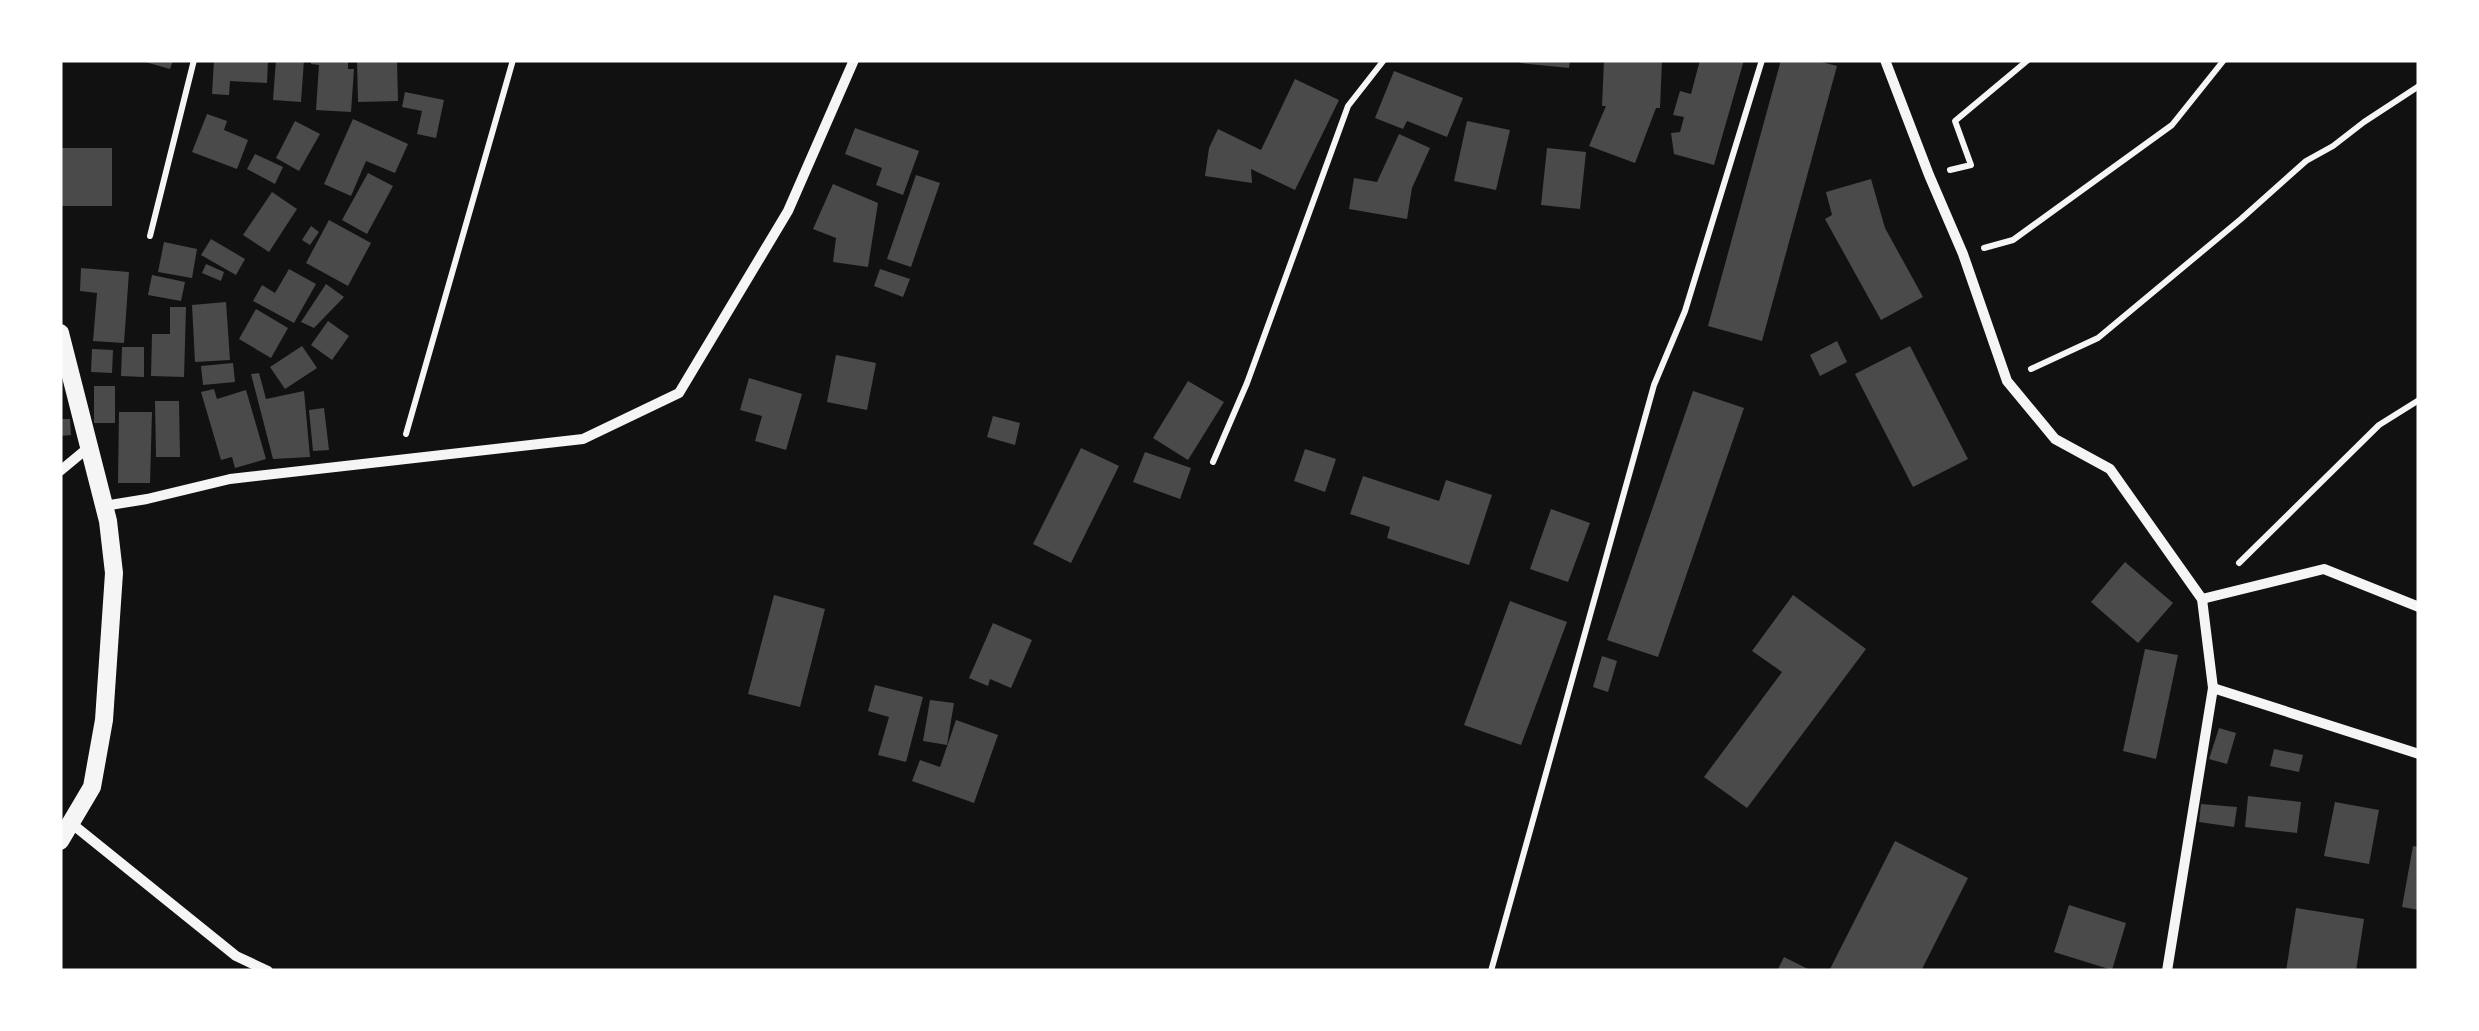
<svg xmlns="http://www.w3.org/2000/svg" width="2479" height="1031" viewBox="0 0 2479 1031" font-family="Raleway,sans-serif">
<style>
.building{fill:#4a4a4a}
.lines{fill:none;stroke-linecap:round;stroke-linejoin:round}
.path{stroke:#f5f5f5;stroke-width:6}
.minor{stroke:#f5f5f5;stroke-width:10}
.tertiary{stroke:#f5f5f5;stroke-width:18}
</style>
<rect width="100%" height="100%" fill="#111"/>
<g class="building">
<polygon points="138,60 173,60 170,69"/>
<polygon points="214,60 268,60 267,83 230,81 229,95 212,94"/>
<polygon points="276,60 304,60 301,102 273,100"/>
<polygon points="311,60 348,60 348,69 354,69 351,112 316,110 319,65 311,64"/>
<polygon points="357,60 397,60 398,101 358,102"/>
<polygon points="1520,60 1570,60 1569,68 1520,63"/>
<polygon points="1604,60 1662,60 1660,108 1656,108 1635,163 1589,146 1606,106 1602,106"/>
<polygon points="1700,60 1744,60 1714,165 1674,154 1671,133 1680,132 1684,117 1673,115 1680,91 1691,94"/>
<polygon points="1781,60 1814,60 1837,66 1762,341 1708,326"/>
<polygon points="1394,71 1463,98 1447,137 1407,121 1403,129 1375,118"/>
<polygon points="1295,79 1339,100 1295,190 1251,169 1252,183 1205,176 1209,148 1218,129 1261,150"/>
<polygon points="405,92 444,100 436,138 417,134 422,111 402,107"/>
<polygon points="207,114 227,121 224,130 248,140 237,169 192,152"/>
<polygon points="353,119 408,144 395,173 366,161 351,196 324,184"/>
<polygon points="295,121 320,134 299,171 276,158"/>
<polygon points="1467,121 1510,130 1496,190 1454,181"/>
<polygon points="855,128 919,151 903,195 876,185 882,168 845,154"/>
<polygon points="1399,134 1430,148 1412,188 1407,219 1349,209 1354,178 1377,182"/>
<rect x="60" y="148" width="52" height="58"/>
<polygon points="1547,148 1586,152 1580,209 1541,205"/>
<polygon points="255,154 283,167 275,184 247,169"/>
<polygon points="368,173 393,186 367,234 342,220"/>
<polygon points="916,175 940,183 911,267 887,259"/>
<polygon points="1871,179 1885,228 1923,297 1881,320 1825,219 1832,215 1826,192"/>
<polygon points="833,184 878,203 868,267 833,262 836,238 813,229"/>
<polygon points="272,192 297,209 269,252 243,235"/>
<polygon points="329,220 371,243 348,286 306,263"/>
<polygon points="311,226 319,232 310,245 302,240"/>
<polygon points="211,239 245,259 236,275 201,255"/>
<polygon points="164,242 197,249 192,278 158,272"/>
<polygon points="206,264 224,272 221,281 202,273"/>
<polygon points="81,268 129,272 124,343 93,341 97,293 80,291"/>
<polygon points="289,269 316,284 294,323 253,301 262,285 275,293"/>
<polygon points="880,269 910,279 903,297 874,286"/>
<polygon points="152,275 185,282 181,301 148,295"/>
<polygon points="326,284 344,297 314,328 301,322"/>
<polygon points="226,302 230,360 195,362 192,305"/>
<polygon points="170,307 186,307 184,377 151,376 152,334 170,334"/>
<polygon points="256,309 288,328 271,358 239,339"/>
<polygon points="328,321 349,336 332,360 311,345"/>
<polygon points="1837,341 1847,362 1820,376 1810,355"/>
<polygon points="302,346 317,368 285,389 270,367"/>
<polygon points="1910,346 1968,459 1913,487 1855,374"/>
<polygon points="122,347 144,347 144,377 121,376"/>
<polygon points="92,349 113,350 112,373 91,372"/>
<polygon points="836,355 876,363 867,410 827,402"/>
<polygon points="233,363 235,382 203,385 201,366"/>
<polygon points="259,373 266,399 304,391 310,457 273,459 251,374"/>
<polygon points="749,378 802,394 786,450 755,441 762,416 740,410"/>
<polygon points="1188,381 1224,402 1188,460 1153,438"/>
<rect x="94" y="386" width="21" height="37"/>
<polygon points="214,389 217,399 246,390 266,459 235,468 232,457 221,460 201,392"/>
<polygon points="1693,391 1744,408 1658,657 1607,640"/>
<polygon points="155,401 179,401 180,457 156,457"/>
<polygon points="324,408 329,450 313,451 309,410"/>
<polygon points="119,412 152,412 150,483 118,483"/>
<polygon points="993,416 1020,423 1015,445 987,437"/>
<polygon points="60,419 70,419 71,435 60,436"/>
<polygon points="1081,448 1119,466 1071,563 1033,544"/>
<polygon points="1305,449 1336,459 1325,492 1294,481"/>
<polygon points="1145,452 1191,468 1180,499 1133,482"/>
<polygon points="1363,476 1439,501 1446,480 1492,495 1469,565 1387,538 1390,527 1350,514"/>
<polygon points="1551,509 1590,523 1568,582 1530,569"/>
<polygon points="2125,562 2173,603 2138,643 2091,602"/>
<polygon points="774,595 825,609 800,707 748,694"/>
<polygon points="1793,595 1866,649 1747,808 1704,777 1782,672 1752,651"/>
<polygon points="1510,601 1567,622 1521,745 1464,725"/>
<polygon points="993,623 1032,640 1011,688 990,679 988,686 969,678"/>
<polygon points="2145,649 2178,655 2156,759 2123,751"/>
<polygon points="1602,656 1617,661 1608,692 1593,687"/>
<polygon points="875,685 923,697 906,762 878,755 889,717 868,711"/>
<polygon points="930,700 954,703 947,745 923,741"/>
<polygon points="956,720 998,735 974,803 912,781 920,760 940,767"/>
<polygon points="2219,728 2236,733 2227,764 2209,759"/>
<polygon points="2274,749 2303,755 2299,772 2270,766"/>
<polygon points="2248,796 2301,802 2297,833 2245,827"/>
<polygon points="2335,802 2379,810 2369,864 2324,856"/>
<polygon points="2201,804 2237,807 2234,827 2199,822"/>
<polygon points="1895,841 1968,878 1921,971 1829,971"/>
<polygon points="2413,846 2419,847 2419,910 2402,907"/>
<polygon points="2069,905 2126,923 2112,970 2054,952"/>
<polygon points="2296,908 2364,919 2356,971 2286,971"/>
<polygon points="1784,957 1812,971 1777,971"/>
</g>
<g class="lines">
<g class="path">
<polyline points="1950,170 1971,165 1955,121 2028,60"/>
<polyline points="150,236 194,60"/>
<polyline points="1984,248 2013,240 2172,125 2224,60"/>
<polyline points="2031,369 2098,338 2241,219 2306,161 2333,146 2364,122 2419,86"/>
<polyline points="406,434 513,60"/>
<polyline points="1213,462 1247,383 1348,106 1384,60"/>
<polyline points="2239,563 2379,425 2419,400"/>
<polyline points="1491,971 1654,385 1685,311 1762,60"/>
</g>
<g class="minor">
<polyline points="1885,60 1929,175 1963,254 2007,381 2055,439 2110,469 2202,599 2213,688 2167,971"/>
<polyline points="60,471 89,447"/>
<polyline points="104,506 147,499 230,479 583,439 679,393 788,211 854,60"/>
<polyline points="2202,599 2324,569 2419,607"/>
<polyline points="2213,688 2419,754"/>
<polyline points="71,823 236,956 268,971"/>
</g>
<polyline class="tertiary" points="60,333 108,521 114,573 104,720 92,787 60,841"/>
</g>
<rect width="2479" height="1031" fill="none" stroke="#ffffff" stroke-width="125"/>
</svg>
